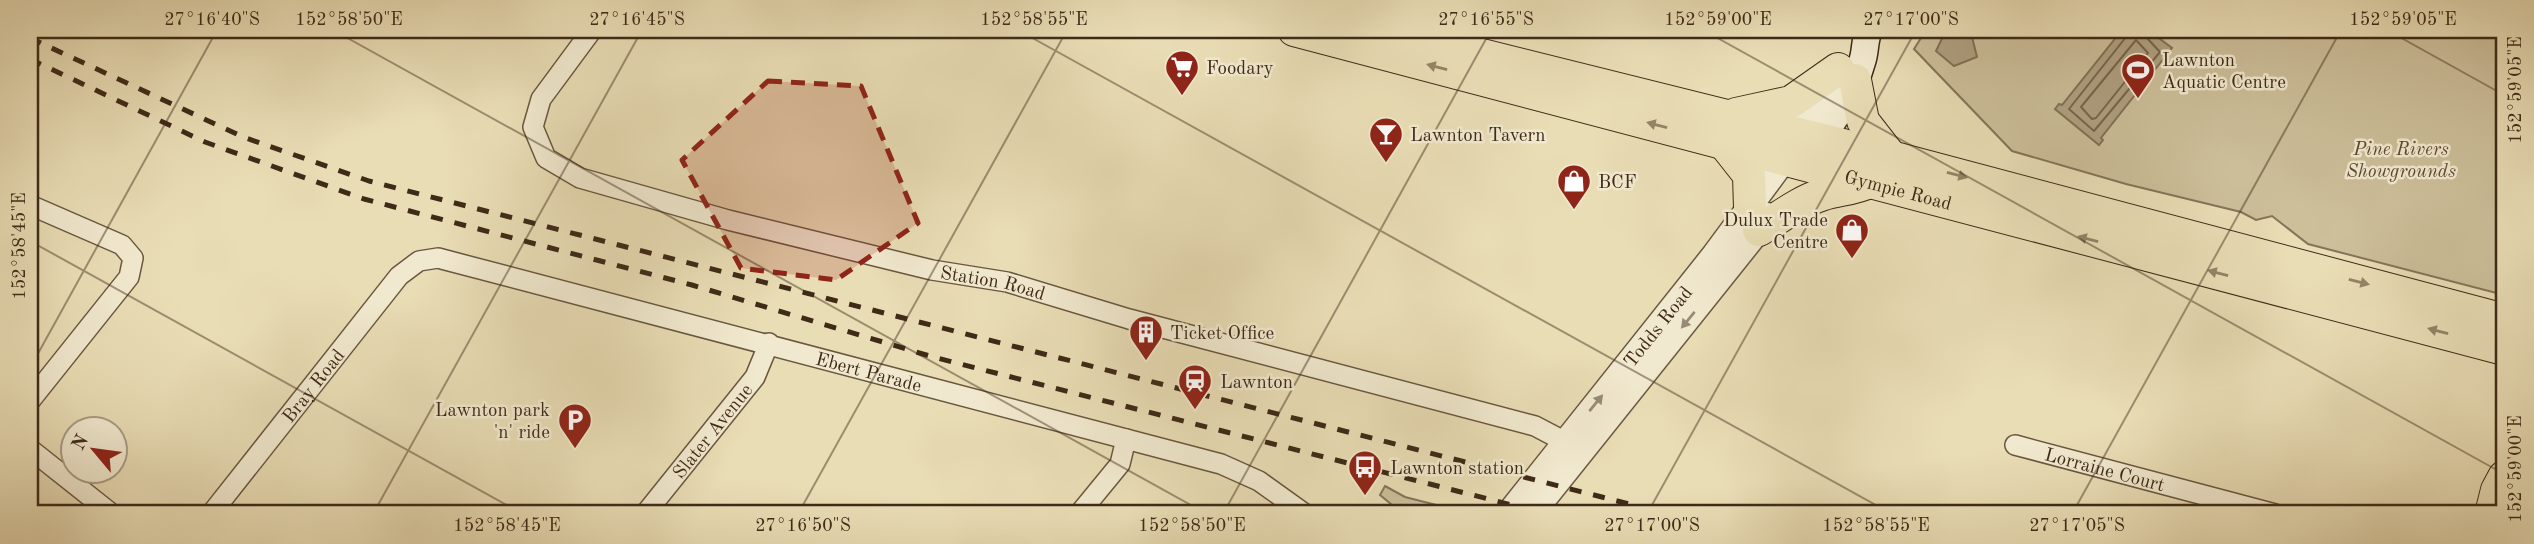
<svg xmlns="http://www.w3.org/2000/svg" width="2534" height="544" viewBox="0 0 2534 544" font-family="'Old Standard TT',serif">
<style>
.green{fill:#ccbf9a;stroke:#867459;stroke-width:2}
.water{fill:#afa080;stroke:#827156;stroke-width:2}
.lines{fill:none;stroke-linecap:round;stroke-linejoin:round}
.shore{stroke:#77654c;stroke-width:2}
.minor-casing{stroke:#6a573f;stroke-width:22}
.tertiary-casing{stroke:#6a573f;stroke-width:27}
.secondary-casing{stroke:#3f2a18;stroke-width:29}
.trunk-casing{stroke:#3f2a18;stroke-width:34}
.minor{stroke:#f1e9cf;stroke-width:19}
.tertiary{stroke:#f1e9cf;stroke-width:24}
.secondary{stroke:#f1e9cf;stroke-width:26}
.trunk{stroke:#e9ddb5;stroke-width:32}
.rail{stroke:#3f2a18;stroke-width:5;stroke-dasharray:12 12;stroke-linecap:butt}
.oneway{fill:#948466}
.oneway2{fill:#988a74}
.marked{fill:#8f2418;fill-opacity:0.2;stroke:#8f2418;stroke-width:5;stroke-dasharray:14 9;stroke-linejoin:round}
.ticks{fill:none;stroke:#3f2a18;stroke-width:2;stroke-opacity:0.45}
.labels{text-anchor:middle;stroke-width:5;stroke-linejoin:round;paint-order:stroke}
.poi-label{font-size:19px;fill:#3f2a18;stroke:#f1e9cf;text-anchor:start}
.park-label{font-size:19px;font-style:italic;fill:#5b4832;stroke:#f1e9cf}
.street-label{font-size:19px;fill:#3f2a18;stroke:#f1e9cf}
.neatline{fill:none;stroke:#3f2a18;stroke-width:2.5}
.ticks-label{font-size:18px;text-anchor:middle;fill:#3f2a18}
</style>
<rect width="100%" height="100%" fill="#e9ddb5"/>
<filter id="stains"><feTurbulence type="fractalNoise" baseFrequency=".00286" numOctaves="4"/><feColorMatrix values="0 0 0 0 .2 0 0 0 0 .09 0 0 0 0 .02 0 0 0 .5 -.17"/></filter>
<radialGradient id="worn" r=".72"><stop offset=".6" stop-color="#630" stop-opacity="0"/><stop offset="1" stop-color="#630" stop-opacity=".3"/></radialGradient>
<g class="green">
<polygon points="1926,30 2504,30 2504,295 2308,244 2272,216 2256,220 2241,212 2126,184 2012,151 1914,49"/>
<polygon points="1385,486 1405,497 1472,514 1403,514 1380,495"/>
</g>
<g class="water">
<polygon points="1946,30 1972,37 1977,57 1954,66 1936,51"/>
<polygon points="2122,30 2148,30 2172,48 2101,138 2103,140 2099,145 2055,109 2059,104 2062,105"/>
</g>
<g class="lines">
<g class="shore">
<polyline points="2127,30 2126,37 2069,109 2094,131 2160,52 2146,37 2145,30"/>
<polygon points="2136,40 2148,53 2096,118 2092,119 2081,107"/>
</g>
<g class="minor-casing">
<g id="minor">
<path id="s1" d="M592 30 541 99 533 127 546 158 580 178 728 220 932 270 1007 282 1129 319 1535 426 1575 447"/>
<polyline points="30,205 122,245 133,258 129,277 30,401"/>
<path id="s2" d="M2015 445 2275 514"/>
<polyline points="30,449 112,514"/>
<path id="s3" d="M211 514 399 276 419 261 438 258 1221 464 1259 481 1305 514"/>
<path id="s4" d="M645 514 755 377 769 343"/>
<polyline points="1079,514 1120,464 1126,439"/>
</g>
</g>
<g class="tertiary-casing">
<g id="tertiary">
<path id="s5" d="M1508 514 1714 255 1785 159"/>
<polyline points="1532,514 1759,230 1767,215"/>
</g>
</g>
<g class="secondary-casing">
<g id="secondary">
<polyline points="1791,149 1837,70"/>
<path d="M1809 154C1830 126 1853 96 1862 62 1866 51 1864 41 1869 30"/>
</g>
</g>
<g class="trunk-casing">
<g id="trunk">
<path id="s6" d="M1294 30 2504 349"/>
<polyline points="1382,30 1891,157 2504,320"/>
<polyline points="1855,80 1863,121 1891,157"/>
<polyline points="1736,114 1791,102 1838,69"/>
<polyline points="1723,142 1749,175 1750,209"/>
<path d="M1759 230C1779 218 1799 202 1821 195 1838 189 1853 190 1869 182"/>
<polyline points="2491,514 2497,490 2504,477"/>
</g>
</g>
<use href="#minor" class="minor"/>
<use href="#tertiary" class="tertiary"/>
<use href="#secondary" class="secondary"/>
<use href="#trunk" class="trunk"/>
<g class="rail">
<polyline points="30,38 243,137 369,181 1668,514"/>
<polyline points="30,59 205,142 364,199 692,285 933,357 1547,514"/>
</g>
</g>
<defs><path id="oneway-solid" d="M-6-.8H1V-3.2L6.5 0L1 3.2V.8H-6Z" transform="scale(1.75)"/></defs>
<g class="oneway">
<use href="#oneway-solid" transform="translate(1437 67) rotate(-165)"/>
<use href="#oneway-solid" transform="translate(1657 125) rotate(-165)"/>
<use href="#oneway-solid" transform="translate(1957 175) rotate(15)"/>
<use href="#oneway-solid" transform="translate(2088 239) rotate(-165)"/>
<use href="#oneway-solid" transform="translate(2218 273) rotate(-165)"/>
<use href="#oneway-solid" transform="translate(2359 282) rotate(14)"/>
<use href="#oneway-solid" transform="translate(2438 331) rotate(-165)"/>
</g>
<g class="oneway2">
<use href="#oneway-solid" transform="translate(1688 320) rotate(129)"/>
<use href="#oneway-solid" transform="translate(1596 403) rotate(-51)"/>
</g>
<path class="marked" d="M768 81 861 86 918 223 836 280 741 268 682 160Z"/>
<path class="ticks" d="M333 30 1207 514M1018 30 1892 514M1703 30 2504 474M2387 30 2504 95M30 241 523 514M30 368 217 30M373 514 642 30M798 514 1067 30M1223 514 1491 30M1647 514 1916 30M2072 514 2341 30M2497 514 2504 501"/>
<defs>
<g id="supermarket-pin" transform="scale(1.75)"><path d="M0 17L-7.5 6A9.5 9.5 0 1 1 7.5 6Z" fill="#8f2418" stroke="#f1e9cf"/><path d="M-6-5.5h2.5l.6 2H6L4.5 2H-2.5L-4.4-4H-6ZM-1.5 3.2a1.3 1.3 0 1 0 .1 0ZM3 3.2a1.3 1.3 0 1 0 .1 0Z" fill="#fff"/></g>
<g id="stadium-pin" transform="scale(1.75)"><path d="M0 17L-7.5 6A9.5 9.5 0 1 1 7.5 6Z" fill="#8f2418" stroke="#f1e9cf"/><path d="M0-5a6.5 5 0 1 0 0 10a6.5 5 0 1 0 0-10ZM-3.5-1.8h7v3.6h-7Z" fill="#fff"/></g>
<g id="bar-pin" transform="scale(1.75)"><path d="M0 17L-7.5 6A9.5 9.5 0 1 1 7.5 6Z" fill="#8f2418" stroke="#f1e9cf"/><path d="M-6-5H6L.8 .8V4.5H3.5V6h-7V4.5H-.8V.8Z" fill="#fff"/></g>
<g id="shop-pin" transform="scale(1.75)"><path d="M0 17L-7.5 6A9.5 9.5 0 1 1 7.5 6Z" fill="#8f2418" stroke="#f1e9cf"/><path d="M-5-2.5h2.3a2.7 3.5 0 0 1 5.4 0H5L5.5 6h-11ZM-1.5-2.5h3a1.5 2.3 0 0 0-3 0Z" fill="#fff"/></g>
<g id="building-pin" transform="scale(1.75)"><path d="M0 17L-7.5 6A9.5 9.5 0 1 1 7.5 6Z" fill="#8f2418" stroke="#f1e9cf"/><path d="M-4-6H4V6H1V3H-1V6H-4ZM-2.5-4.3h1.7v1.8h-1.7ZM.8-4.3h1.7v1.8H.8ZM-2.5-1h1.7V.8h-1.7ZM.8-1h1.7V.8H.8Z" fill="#fff"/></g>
<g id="station-pin" transform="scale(1.75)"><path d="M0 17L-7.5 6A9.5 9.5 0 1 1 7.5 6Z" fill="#8f2418" stroke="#f1e9cf"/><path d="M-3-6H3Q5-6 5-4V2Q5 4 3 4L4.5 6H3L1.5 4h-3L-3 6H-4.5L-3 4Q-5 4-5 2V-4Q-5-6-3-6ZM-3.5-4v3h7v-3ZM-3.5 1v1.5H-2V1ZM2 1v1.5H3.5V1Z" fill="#fff"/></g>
<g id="parking-pin" transform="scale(1.75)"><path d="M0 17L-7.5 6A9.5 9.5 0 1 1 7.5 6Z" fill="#8f2418" stroke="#f1e9cf"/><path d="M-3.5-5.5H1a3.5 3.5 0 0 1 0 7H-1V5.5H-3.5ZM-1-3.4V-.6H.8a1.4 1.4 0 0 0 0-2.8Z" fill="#fff"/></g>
<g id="bus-pin" transform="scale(1.75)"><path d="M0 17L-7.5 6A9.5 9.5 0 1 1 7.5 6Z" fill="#8f2418" stroke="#f1e9cf"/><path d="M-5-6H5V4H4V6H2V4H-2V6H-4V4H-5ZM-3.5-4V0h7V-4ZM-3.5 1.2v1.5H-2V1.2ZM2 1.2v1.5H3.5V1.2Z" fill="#fff"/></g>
</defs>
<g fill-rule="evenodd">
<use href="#supermarket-pin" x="1182" y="67"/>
<use href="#stadium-pin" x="2138" y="70"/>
<use href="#bar-pin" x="1386" y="134"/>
<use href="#shop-pin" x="1574" y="181"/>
<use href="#shop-pin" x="1852" y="230"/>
<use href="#building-pin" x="1146" y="332"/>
<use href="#station-pin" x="1195" y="381"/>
<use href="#parking-pin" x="575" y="420"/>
<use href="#bus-pin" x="1365" y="467"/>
</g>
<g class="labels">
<g class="poi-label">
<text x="2162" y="66">Lawnton<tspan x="2162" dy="22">Aquatic Centre</tspan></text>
<text x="1206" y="74">Foodary</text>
<text x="1410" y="141">Lawnton Tavern</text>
<text x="1598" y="188">BCF</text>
<text x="1828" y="226" text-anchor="end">Dulux Trade<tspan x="1828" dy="22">Centre</tspan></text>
<text x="1170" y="339">Ticket Office</text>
<text x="1220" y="388">Lawnton</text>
<text x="550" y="416" text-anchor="end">Lawnton park<tspan x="550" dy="22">'n' ride</tspan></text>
<text x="1390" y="474">Lawnton station</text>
</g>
<g class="park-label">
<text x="2401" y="155">Pine Rivers<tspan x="2401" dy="22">Showgrounds</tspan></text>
</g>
<g class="street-label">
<text dy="7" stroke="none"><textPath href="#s6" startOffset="625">Gympie Road</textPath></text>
<text dy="7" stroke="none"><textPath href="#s1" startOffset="614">Station Road</textPath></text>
<text dy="7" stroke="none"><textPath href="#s5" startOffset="240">Todds Road</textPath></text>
<text dy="7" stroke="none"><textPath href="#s3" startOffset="793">Ebert Parade</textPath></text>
<text dy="7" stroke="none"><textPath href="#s3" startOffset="164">Bray Road</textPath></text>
<text dy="7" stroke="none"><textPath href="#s4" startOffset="107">Slater Avenue</textPath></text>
<text dy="7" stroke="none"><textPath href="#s2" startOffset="93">Lorraine Court</textPath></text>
</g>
</g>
<rect width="2534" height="544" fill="none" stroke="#e9ddb5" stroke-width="77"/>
<g transform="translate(94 450) rotate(299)"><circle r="33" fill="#f1e9cf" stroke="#aa9d86" stroke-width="2"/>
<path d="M0-5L12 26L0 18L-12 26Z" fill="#8f2418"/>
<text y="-10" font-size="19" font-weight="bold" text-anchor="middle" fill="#3f2a18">N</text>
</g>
<rect x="38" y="38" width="2458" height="467" class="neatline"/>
<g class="ticks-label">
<text x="212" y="25">27°16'40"S</text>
<text x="349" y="25">152°58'50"E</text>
<text x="637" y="25">27°16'45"S</text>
<text x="1034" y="25">152°58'55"E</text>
<text x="1486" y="25">27°16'55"S</text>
<text x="1718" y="25">152°59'00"E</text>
<text x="1911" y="25">27°17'00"S</text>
<text x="2403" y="25">152°59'05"E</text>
<text transform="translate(2515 90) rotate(-90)" y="6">152°59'05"E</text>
<text transform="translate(19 246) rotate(-90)" y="6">152°58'45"E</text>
<text transform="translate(2515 469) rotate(-90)" y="6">152°59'00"E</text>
<text x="507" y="531">152°58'45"E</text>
<text x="803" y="531">27°16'50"S</text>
<text x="1192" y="531">152°58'50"E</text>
<text x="1652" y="531">27°17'00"S</text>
<text x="1876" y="531">152°58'55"E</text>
<text x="2077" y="531">27°17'05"S</text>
</g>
<rect width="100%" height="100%" filter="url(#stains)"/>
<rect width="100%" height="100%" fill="url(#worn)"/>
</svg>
